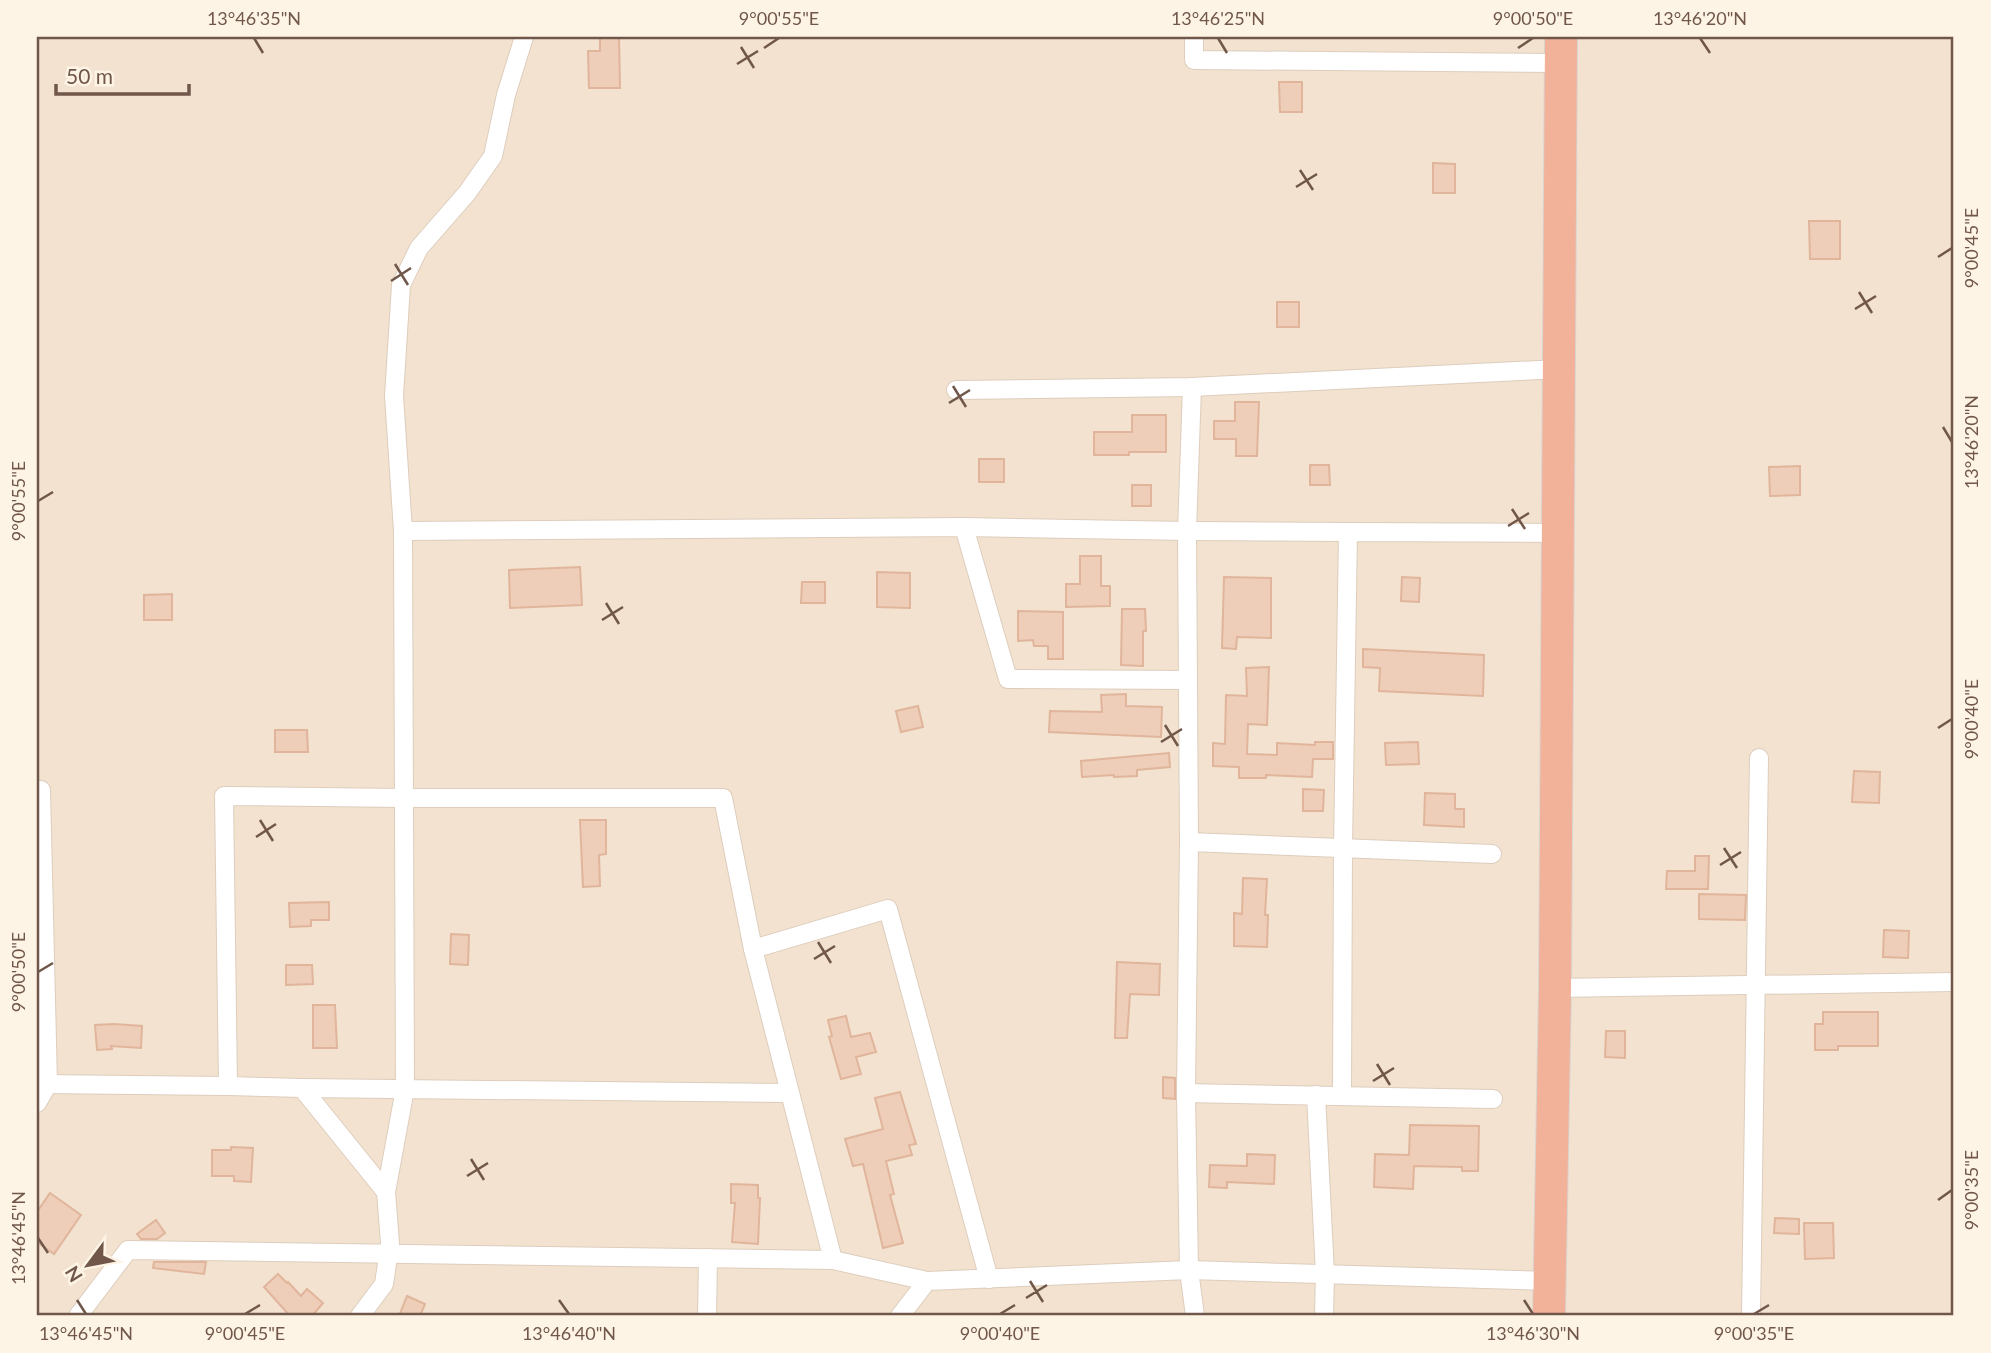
<svg xmlns="http://www.w3.org/2000/svg" width="1991" height="1353" viewBox="0 0 1991 1353" font-family="Lato,sans-serif">
<style>
.residential{fill:#f2e2cf}
.building{fill:#efceb9;stroke:#e0b59b;stroke-width:2}
.lines{fill:none;stroke-linecap:round;stroke-linejoin:round}
.street-casing{stroke:#decdbd;stroke-width:20}
.highway-casing{stroke:#dad3d0;stroke-width:34}
.street{stroke:#fff;stroke-width:18}
.highway{stroke:#f2b199;stroke-width:32}
.ticks{fill:none;stroke:#705749;stroke-width:2.5}
.neatline{fill:none;stroke:#705749;stroke-width:2.5}
.ticks-label{font-size:18px;text-anchor:middle;fill:#705749}
</style>
<rect width="100%" height="100%" fill="#fbf0e0"/>
<rect class="residential" x="37" y="37" width="1917" height="1279"/>
<g class="building">
<polygon points="600,37 619,37 620,88 589,88 588,51 600,51"/>
<polygon points="1279,82 1302,82 1302,112 1280,112"/>
<polygon points="1433,163 1455,164 1455,193 1433,193"/>
<polygon points="1809,221 1840,221 1840,259 1810,259"/>
<rect x="1277" y="302" width="22" height="25"/>
<polygon points="1235,402 1259,402 1257,456 1236,456 1236,439 1214,439 1214,421 1235,421"/>
<polygon points="1132,415 1166,415 1166,452 1129,452 1129,455 1094,455 1094,432 1132,432"/>
<rect x="979" y="459" width="25" height="23"/>
<polygon points="1310,465 1329,465 1330,485 1310,485"/>
<polygon points="1800,466 1800,495 1770,496 1769,467"/>
<rect x="1132" y="485" width="19" height="21"/>
<polygon points="1080,556 1101,556 1101,586 1110,586 1110,606 1066,607 1066,584 1080,584"/>
<polygon points="580,567 582,605 510,608 509,570"/>
<polygon points="877,572 910,573 910,608 877,607"/>
<polygon points="1224,577 1271,578 1271,638 1237,637 1236,649 1222,648"/>
<polygon points="1402,577 1420,578 1419,602 1401,601"/>
<polygon points="802,582 825,582 825,603 801,603"/>
<polygon points="172,594 172,620 144,620 144,595"/>
<polygon points="1122,609 1145,609 1146,631 1143,631 1143,666 1121,665"/>
<polygon points="1018,611 1063,612 1063,659 1048,659 1048,646 1034,646 1033,640 1018,641"/>
<polygon points="1363,649 1484,655 1483,696 1379,691 1380,668 1363,667"/>
<polygon points="1269,667 1267,725 1248,724 1247,754 1277,755 1277,743 1315,745 1315,742 1333,742 1333,759 1313,759 1312,777 1266,775 1266,778 1239,778 1239,767 1213,766 1213,743 1225,744 1226,695 1247,696 1246,668"/>
<polygon points="1126,694 1126,706 1162,707 1161,737 1049,732 1050,711 1102,712 1101,695"/>
<polygon points="918,706 923,727 901,732 896,711"/>
<polygon points="275,730 307,730 308,752 275,752"/>
<polygon points="1418,742 1419,764 1386,765 1385,743"/>
<polygon points="1169,753 1170,767 1137,770 1137,776 1114,777 1114,775 1082,777 1081,761"/>
<polygon points="1854,771 1880,772 1879,803 1852,802"/>
<polygon points="1303,789 1324,790 1323,811 1303,811"/>
<polygon points="1425,793 1455,794 1455,809 1464,809 1464,827 1424,825"/>
<polygon points="580,820 606,820 606,854 599,855 600,886 583,887"/>
<polygon points="1695,856 1709,856 1708,889 1666,889 1667,871 1695,871"/>
<polygon points="1243,878 1267,879 1265,915 1268,915 1267,947 1234,946 1234,913 1242,914"/>
<polygon points="1699,894 1746,895 1745,920 1699,919"/>
<polygon points="329,902 329,920 311,920 311,926 290,927 289,903"/>
<polygon points="1884,930 1909,931 1908,958 1883,957"/>
<polygon points="451,934 469,935 468,965 450,964"/>
<polygon points="1117,962 1160,964 1159,995 1130,994 1127,1038 1115,1038"/>
<polygon points="286,965 312,965 313,984 286,985"/>
<polygon points="313,1005 335,1005 337,1048 313,1048"/>
<polygon points="1823,1012 1878,1012 1878,1046 1838,1046 1838,1050 1815,1050 1815,1024 1823,1024"/>
<polygon points="846,1016 851,1037 870,1033 876,1052 856,1057 861,1074 841,1079 829,1037 832,1036 828,1020"/>
<polygon points="114,1024 142,1026 141,1048 111,1046 112,1049 97,1050 95,1025"/>
<polygon points="1606,1031 1625,1031 1625,1058 1605,1057"/>
<polygon points="1163,1077 1175,1078 1175,1099 1163,1098"/>
<polygon points="900,1092 916,1144 909,1145 912,1155 886,1161 894,1194 890,1195 903,1243 883,1248 863,1164 853,1166 845,1139 883,1129 875,1098"/>
<polygon points="1410,1125 1479,1126 1478,1171 1462,1171 1462,1167 1414,1166 1413,1189 1374,1187 1375,1154 1409,1155"/>
<polygon points="231,1147 253,1148 251,1182 234,1181 234,1176 212,1176 212,1150 231,1150"/>
<polygon points="1247,1154 1275,1155 1274,1184 1227,1182 1227,1188 1209,1187 1210,1165 1247,1166"/>
<polygon points="731,1184 758,1185 758,1198 760,1198 758,1244 732,1242 735,1203 731,1203"/>
<polygon points="50,1193 81,1215 54,1254 37,1242 37,1212"/>
<polygon points="1775,1218 1799,1219 1799,1234 1774,1233"/>
<polygon points="156,1220 165,1233 157,1239 141,1239 137,1234"/>
<polygon points="1804,1223 1833,1223 1834,1258 1805,1259"/>
<polygon points="154,1262 206,1262 204,1274 153,1268"/>
<polygon points="278,1274 287,1283 288,1282 301,1296 307,1289 323,1303 312,1316 290,1316 264,1287"/>
<polygon points="407,1296 425,1304 420,1316 399,1316"/>
</g>
<g class="lines">
<g class="street-casing">
<g id="street">
<polyline points="1194,37 1194,60 1561,63"/>
<polyline points="1192,387 1187,531 1189,842 1186,1093 1189,1270 1195,1316"/>
<polyline points="956,390 1192,387 1559,369"/>
<polyline points="964,527 1008,679 1188,680"/>
<polyline points="403,531 964,527 1187,531 1348,532"/>
<polyline points="37,790 41,790 48,1084 37,1103"/>
<polyline points="1189,842 1492,854"/>
<polyline points="753,949 888,909 989,1279"/>
<polyline points="1555,988 1954,982"/>
<polyline points="39,1084 228,1086"/>
<polyline points="302,1088 789,1093"/>
<polyline points="1186,1093 1493,1099"/>
<polyline points="1316,1095 1325,1274 1324,1316"/>
<polyline points="1342,1095 1343,848 1348,532 1558,533"/>
<polyline points="386,1192 405,1089 403,531 394,396 401,285 419,248 467,193 493,156 506,95 524,37"/>
<polyline points="78,1316 128,1250 833,1260 927,1281"/>
<polyline points="360,1316 384,1284 390,1243 386,1192 302,1088 228,1086 224,796 404,798 723,798 753,949 833,1260"/>
<polyline points="707,1316 708,1258"/>
<polyline points="900,1316 927,1281 1189,1270 1550,1281"/>
<polyline points="1751,1316 1759,758"/>
</g>
</g>
<g class="highway-casing">
<polyline id="highway" points="1549,1316 1555,988 1561,37"/>
</g>
<use href="#street" class="street"/>
<use href="#highway" class="highway"/>
</g>
<path class="ticks" d="M254 38 263 53M1218 38 1227 53M1700 38 1710 53M741 47 754 68M764 48 779 38M1518 48 1533 38M737 64 758 51M1300 170 1313 190M1296 187 1317 174M1938 257 1952 248M395 264 408 285M391 281 411 268M1859 292 1872 313M1855 309 1876 296M953 386 966 407M949 403 970 390M1943 427 1952 442M38 501 53 492M1512 509 1525 529M1508 526 1529 513M606 603 619 624M602 620 623 607M1165 725 1178 746M1938 728 1952 719M1161 742 1182 729M260 820 273 841M256 837 276 824M1724 848 1737 868M1720 865 1741 852M818 942 831 963M814 959 835 946M38 972 53 963M1377 1064 1390 1085M1373 1081 1394 1068M471 1159 484 1180M467 1176 488 1163M1938 1200 1952 1190M38 1238 48 1253M1030 1281 1043 1302M1026 1298 1047 1285M77 1300 86 1314M559 1300 569 1314M1524 1300 1533 1314M245 1314 260 1305M1000 1314 1015 1305M1754 1314 1769 1305"/>
<rect width="1991" height="1353" fill="none" stroke="#fef4e6" stroke-width="77"/>
<g transform="translate(88 1265) rotate(238)" stroke="#fef4e6" stroke-width="5" paint-order="stroke">
<path d="M0-5L12 26L0 18L-12 26Z" fill="#705749"/>
<text y="-10" font-size="19" font-weight="bold" text-anchor="middle" fill="#705749">N</text>
</g>
<path d="M56 84v10h133v-10" fill="none" stroke="#705749" stroke-width="3.5"/>
<text x="66" y="84" font-size="21" fill="#705749" stroke="#fef4e6" stroke-width="5" paint-order="stroke">50 m</text>
<rect x="38" y="38" width="1914" height="1276" class="neatline"/>
<g class="ticks-label">
<text x="254" y="25">13°46'35"N</text>
<text x="779" y="25">9°00'55"E</text>
<text x="1218" y="25">13°46'25"N</text>
<text x="1533" y="25">9°00'50"E</text>
<text x="1700" y="25">13°46'20"N</text>
<text transform="translate(1972 248) rotate(-90)" y="6">9°00'45"E</text>
<text transform="translate(1972 442) rotate(-90)" y="6">13°46'20"N</text>
<text transform="translate(19 501) rotate(-90)" y="6">9°00'55"E</text>
<text transform="translate(1972 719) rotate(-90)" y="6">9°00'40"E</text>
<text transform="translate(19 972) rotate(-90)" y="6">9°00'50"E</text>
<text transform="translate(1972 1190) rotate(-90)" y="6">9°00'35"E</text>
<text transform="translate(19 1238) rotate(-90)" y="6">13°46'45"N</text>
<text x="86" y="1340">13°46'45"N</text>
<text x="245" y="1340">9°00'45"E</text>
<text x="569" y="1340">13°46'40"N</text>
<text x="1000" y="1340">9°00'40"E</text>
<text x="1533" y="1340">13°46'30"N</text>
<text x="1754" y="1340">9°00'35"E</text>
</g>
</svg>
